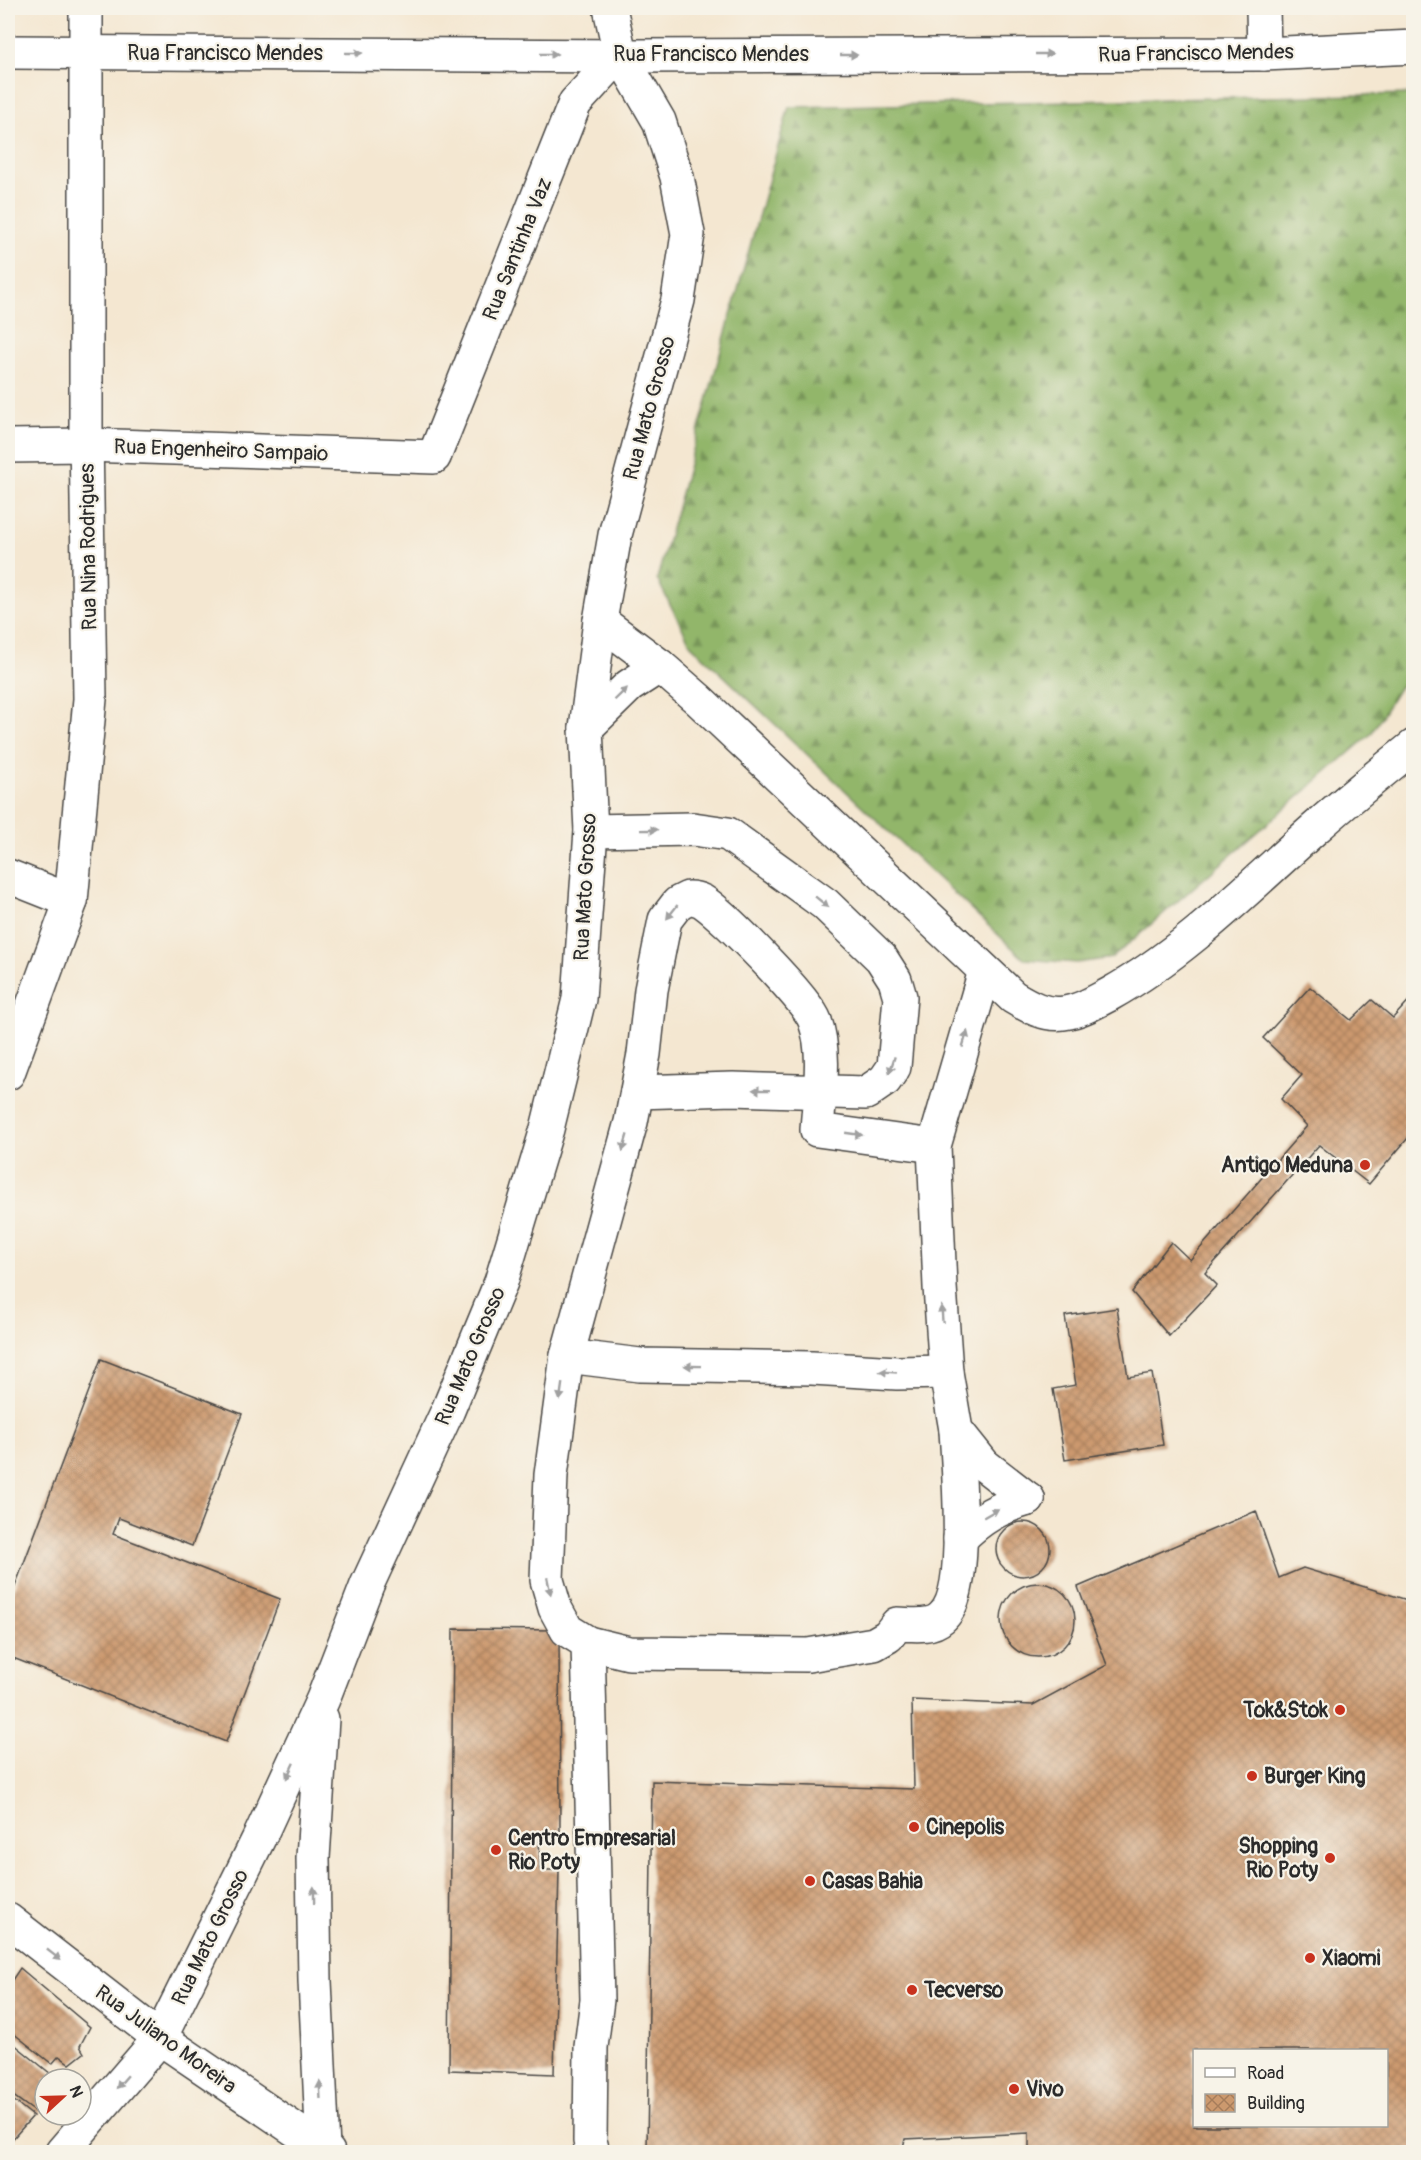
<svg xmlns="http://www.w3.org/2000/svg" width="1421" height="2160" viewBox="0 0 1421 2160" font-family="Pangolin,sans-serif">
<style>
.forest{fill:url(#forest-firs);stroke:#5e704b;stroke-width:1.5}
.building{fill:url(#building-cross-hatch);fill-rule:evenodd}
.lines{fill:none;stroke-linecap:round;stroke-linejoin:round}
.minor-casing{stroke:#494744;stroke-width:36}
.minor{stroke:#fff;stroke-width:33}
.oneway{fill:#a0a0a0}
.poi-dot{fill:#c8321e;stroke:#f7f3e8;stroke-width:2}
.labels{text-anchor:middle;stroke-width:4.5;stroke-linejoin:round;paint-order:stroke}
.street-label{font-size:21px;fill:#2b2b2b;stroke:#f7f3e8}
.poi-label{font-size:21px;font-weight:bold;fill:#2b2b2b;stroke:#f7f3e8;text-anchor:start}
</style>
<defs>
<pattern id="forest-firs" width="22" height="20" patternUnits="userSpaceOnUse" patternTransform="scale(1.5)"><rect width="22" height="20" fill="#92b66b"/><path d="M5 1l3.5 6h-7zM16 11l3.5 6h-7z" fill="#779458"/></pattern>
<pattern id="building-cross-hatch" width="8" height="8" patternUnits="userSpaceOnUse" patternTransform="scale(1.5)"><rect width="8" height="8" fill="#cc996e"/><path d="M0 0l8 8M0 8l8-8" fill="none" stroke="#a67d5b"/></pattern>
</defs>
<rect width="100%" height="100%" fill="#f7f3e8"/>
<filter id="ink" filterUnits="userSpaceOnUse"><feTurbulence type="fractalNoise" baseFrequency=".0167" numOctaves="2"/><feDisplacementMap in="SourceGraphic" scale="12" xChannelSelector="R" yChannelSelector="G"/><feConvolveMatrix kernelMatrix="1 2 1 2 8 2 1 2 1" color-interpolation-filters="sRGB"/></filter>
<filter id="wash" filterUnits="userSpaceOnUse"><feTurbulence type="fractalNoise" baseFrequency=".008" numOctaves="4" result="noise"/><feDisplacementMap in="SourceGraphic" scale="24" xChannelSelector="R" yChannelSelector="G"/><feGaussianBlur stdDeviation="1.35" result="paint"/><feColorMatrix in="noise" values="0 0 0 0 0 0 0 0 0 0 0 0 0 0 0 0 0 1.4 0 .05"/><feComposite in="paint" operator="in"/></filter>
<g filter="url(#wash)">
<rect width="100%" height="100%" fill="#f4e7d1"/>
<polygon class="forest" points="1413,94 1413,673 1399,688 1371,734 1112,958 1077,963 1024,959 691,645 657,579 789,107"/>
<g id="blocks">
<g class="building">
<polygon points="1310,987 1351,1020 1372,1000 1393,1018 1414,995 1414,1131 1369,1184 1319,1145 1205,1273 1217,1285 1169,1336 1132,1292 1171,1242 1190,1260 1307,1126 1281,1099 1302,1075 1263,1038"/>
<polygon points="1117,1308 1128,1377 1152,1373 1163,1445 1065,1460 1053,1389 1076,1385 1065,1316"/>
<polygon points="101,1359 242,1414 192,1546 119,1518 113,1534 280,1599 226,1742 8,1656 8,1605"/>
<path d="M1256 1511 1279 1578 1303 1568 1414 1602V2152H1029V2133L905 2139 902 2152H647L652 1781 914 1789 912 1700 1033 1705 1107 1665 1078 1587ZM1194 2050H1386V2126H1194Z"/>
<circle cx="1023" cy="1549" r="27"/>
<circle cx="1038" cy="1620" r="37"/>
<polygon points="453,1629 559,1630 560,1833 539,1834 540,1870 559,1870 554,2074 449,2070"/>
<polygon points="20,1968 90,2027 80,2046 84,2053 70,2064 59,2056 52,2064 8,2029 8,1986"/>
<polygon points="8,2039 57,2079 45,2079 45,2105 38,2114 8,2092"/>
<polygon points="8,2096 33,2116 8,2144"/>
</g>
</g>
</g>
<g filter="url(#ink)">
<use href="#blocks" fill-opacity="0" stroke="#494744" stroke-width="1.5"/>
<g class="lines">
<g class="minor-casing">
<g id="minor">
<polyline points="1263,8 1264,54"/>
<polyline points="8,52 631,56 1264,54 1414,47"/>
<polyline points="8,446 86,445 434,457 575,103 620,54"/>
<path d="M600 621 660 666 699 700 1013 997C1028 1006 1045 1016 1064 1013 1080 1011 1095 1002 1110 994 1185 952 1248 888 1312 831 1345 802 1379 774 1414 746"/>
<polyline points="586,728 629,686 660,666"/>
<polyline points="591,831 693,829 728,834 825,904 881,958 895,980 900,997 894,1067 885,1080 866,1093 733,1089 637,1092"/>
<polyline points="8,876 71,901"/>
<polyline points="985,971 934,1146 940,1287 946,1372 956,1430 984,1465 1028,1499"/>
<polyline points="8,1073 71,901 90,699 86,433 86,8"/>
<path d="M934 1146 817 1130C819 1096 827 1054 815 1021 808 1000 722 913 702 901 698 899 693 898 688 898L678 903 665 920 651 990 644 1054 631 1122 567 1356 551 1475 547 1580 555 1608 567 1630 588 1643 629 1653 808 1655 874 1644 888 1636 897 1624C910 1624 930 1628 941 1618 971 1594 958 1469 956 1430"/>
<polyline points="567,1356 640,1365 812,1368 897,1373 946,1372"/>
<path d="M960 1539C980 1518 1000 1507 1028 1499"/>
<polyline points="588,1643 597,2000 591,2047 590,2141 593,2152"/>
<polyline points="322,1719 313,1858 315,1981 323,2149"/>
<polyline points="8,1920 160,2038 328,2152"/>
<polyline points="62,2152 160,2038 260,1836 323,1699 367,1585 448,1410 501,1282 547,1129 579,999 591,831 586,728 600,621 615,535 678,300 688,234 677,177 659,121 620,54 610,8"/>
</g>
</g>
<use href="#minor" class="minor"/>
</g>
<defs><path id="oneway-solid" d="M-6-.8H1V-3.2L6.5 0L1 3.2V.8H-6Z" transform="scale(1.5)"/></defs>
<g class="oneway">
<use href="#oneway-solid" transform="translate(354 53)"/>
<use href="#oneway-solid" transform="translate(549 54)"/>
<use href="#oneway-solid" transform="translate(1044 54)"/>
<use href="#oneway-solid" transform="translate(849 55)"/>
<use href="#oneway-solid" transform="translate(621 694) rotate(-44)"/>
<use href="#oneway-solid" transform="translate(649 830) rotate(-1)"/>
<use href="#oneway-solid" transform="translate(822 902) rotate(39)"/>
<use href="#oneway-solid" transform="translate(672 912) rotate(128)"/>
<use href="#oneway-solid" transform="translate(965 1039) rotate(-73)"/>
<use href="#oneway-solid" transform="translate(892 1065) rotate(108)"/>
<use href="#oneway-solid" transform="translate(761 1090) rotate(-179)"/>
<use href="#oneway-solid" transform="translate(854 1134) rotate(8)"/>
<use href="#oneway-solid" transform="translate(625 1143) rotate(106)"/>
<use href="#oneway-solid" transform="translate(942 1314) rotate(-94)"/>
<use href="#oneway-solid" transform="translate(693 1366) rotate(-179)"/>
<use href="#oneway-solid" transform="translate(888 1372) rotate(-177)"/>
<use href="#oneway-solid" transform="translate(561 1392) rotate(98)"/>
<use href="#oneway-solid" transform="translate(991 1513) rotate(-30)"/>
<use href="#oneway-solid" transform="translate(549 1586) rotate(78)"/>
<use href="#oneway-solid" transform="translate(290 1771) rotate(115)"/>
<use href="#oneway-solid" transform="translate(314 1895) rotate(-91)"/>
<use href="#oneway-solid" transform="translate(54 1955) rotate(38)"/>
<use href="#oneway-solid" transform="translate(122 2082) rotate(131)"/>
<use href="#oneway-solid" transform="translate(320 2090) rotate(-93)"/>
</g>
</g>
<g class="poi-dot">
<circle cx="1365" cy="1165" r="6"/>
<circle cx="1340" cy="1710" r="6"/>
<circle cx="1252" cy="1776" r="6"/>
<circle cx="914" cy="1827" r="6"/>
<circle cx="496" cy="1850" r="6"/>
<circle cx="1330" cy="1858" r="6"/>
<circle cx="810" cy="1881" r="6"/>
<circle cx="1310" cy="1958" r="6"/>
<circle cx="912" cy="1990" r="6"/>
<circle cx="1014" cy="2089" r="6"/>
</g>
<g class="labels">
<g class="street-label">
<text x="225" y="60">Rua Francisco Mendes</text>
<text transform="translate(1196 53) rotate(-1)" y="7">Rua Francisco Mendes</text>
<text x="711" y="61">Rua Francisco Mendes</text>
<text transform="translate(517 249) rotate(-68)" y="7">Rua Santinha Vaz</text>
<text transform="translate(649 408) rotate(-75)" y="7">Rua Mato Grosso</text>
<text transform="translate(221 450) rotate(2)" y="7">Rua Engenheiro Sampaio</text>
<text transform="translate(88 547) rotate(-91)" y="7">Rua Nina Rodrigues</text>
<text transform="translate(585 887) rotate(-87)" y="7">Rua Mato Grosso</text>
<text transform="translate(470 1356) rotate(-67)" y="7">Rua Mato Grosso</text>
<text transform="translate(210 1937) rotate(-64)" y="7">Rua Mato Grosso</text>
<text transform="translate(166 2039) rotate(36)" y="7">Rua Juliano Moreira</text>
</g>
<g class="poi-label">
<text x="1353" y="1172" text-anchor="end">Antigo Meduna</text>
<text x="1328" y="1717" text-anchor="end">Tok&amp;Stok</text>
<text x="1264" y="1783">Burger King</text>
<text x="926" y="1834">Cinepolis</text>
<text x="508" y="1845">Centro Empresarial<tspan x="508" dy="24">Rio Poty</tspan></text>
<text x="1318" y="1853" text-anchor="end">Shopping<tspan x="1318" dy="24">Rio Poty</tspan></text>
<text x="822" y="1888">Casas Bahia</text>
<text x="1322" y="1965">Xiaomi</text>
<text x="924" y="1997">Tecverso</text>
<text x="1026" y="2096">Vivo</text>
</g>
</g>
<rect width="1421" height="2160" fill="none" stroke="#f7f3e8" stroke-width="30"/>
<rect x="1193" y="2049" width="195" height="78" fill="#f7f3e8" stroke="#a5a39c" stroke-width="1.5"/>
<rect x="1205" y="2068" width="30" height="9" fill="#ffffff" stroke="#a5a39c" stroke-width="1.5"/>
<text x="1247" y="2079" font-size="18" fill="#2b2b2b">Road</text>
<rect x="1205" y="2094" width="30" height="18" fill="url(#building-cross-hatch)" stroke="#a5a39c" stroke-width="1.5"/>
<text x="1247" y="2109" font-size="18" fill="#2b2b2b">Building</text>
<g transform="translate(63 2097) rotate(68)"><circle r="28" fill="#f7f3e8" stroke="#a5a39c" stroke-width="1.5"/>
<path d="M0-4.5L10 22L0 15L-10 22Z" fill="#c8321e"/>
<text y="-9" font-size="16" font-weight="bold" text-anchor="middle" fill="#2b2b2b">N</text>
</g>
</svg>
